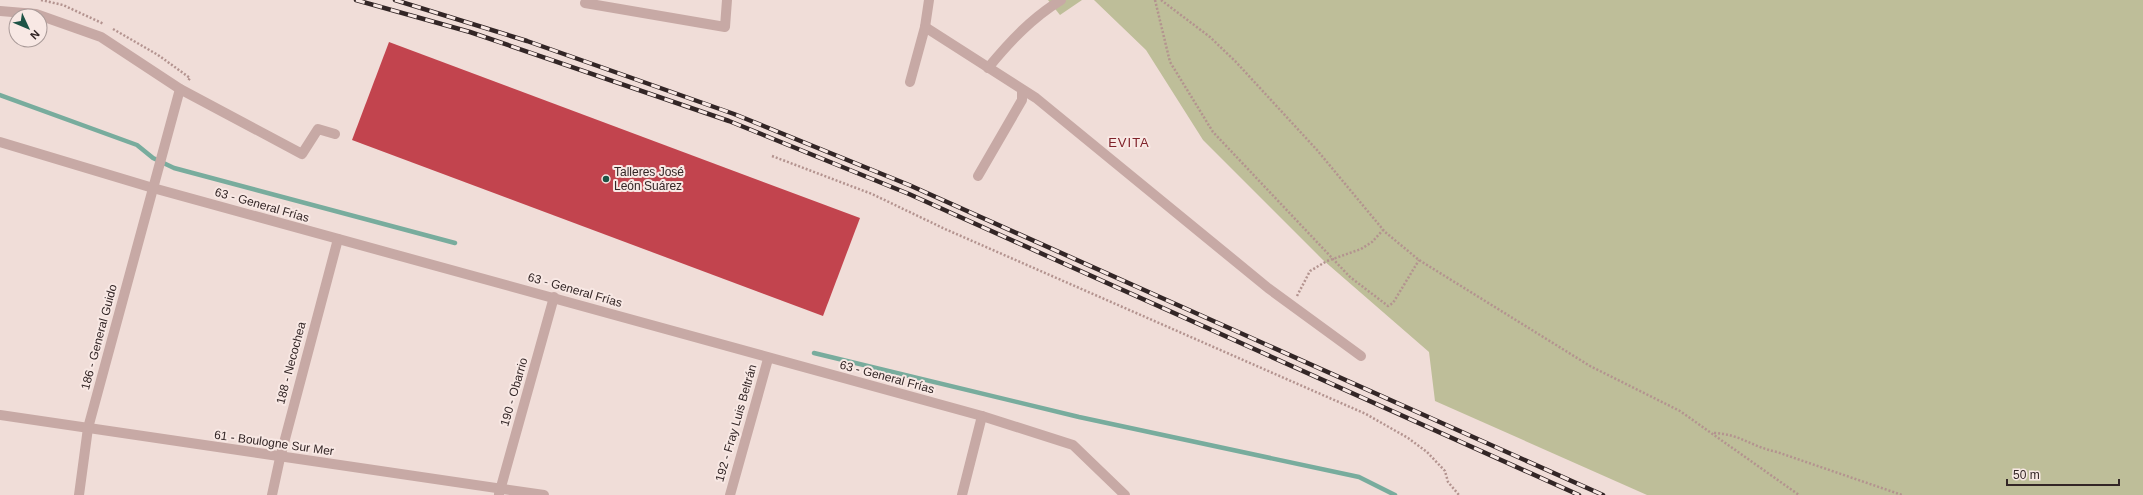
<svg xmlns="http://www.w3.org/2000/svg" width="2143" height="495" viewBox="0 0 2143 495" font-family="Arial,sans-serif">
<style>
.green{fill:#bebe99}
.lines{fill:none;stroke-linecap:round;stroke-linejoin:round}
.stream{stroke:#78ac9d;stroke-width:4.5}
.building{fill:#c2444e}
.path{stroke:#b3938f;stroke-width:2.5;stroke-dasharray:2 2;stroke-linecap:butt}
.minor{stroke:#c7a9a5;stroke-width:10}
.rail-casing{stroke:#332626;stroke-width:4.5}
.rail{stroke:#f8e8e4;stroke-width:3;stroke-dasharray:9;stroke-linecap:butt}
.poi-dot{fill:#1d5345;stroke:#f8e8e4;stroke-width:1.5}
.labels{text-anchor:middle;stroke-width:4;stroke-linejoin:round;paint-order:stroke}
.poi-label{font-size:12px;fill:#332626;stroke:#f8e8e4;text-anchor:start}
.street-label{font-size:12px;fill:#332626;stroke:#f8e8e4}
.neighbourhood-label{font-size:13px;letter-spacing:1px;fill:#7f222a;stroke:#f8e8e4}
</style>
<rect width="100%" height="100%" fill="#f0ddd8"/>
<g class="green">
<polygon points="1048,0 1082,0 1060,15"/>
<polygon points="1094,0 2143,0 2143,495 1647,495 1435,401 1429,352 1323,260 1203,140 1146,50"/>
</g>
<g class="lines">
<g class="stream">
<polyline points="0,95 137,145 153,158 174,168 455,243"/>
<polyline points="814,353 1079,417 1359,477 1395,495"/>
</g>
</g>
<polygon class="building" points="389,42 860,218 823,316 352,140"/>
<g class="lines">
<g class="path">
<polyline points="41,0 63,5 104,24"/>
<polyline points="1155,0 1170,62 1213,132 1350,277 1388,306 1393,303 1419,260"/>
<polyline points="1161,0 1210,37 1236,62 1317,150 1385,232 1419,260 1590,366 1680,411 1799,495"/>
<polyline points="113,29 158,55 190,78 188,81"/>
<polyline points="772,156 872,194 945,229 1366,414 1408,438 1427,452 1445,471 1448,482 1459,495"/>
<polyline points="1297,296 1310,271 1327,261 1361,249 1372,242 1383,230"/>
<path d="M1714 433C1740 434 1752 447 1777 452L1902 495"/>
</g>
<g class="minor">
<polyline points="585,3 725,27 727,0"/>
<polyline points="0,11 36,14 101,37 180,89 302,154 318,129 335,134"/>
<polyline points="925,27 1036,98 1268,288 1361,356"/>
<path d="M988 68C1010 41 1032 18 1061 0"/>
<polyline points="910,82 925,27 929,0"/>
<polyline points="0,142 153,188 982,416 1073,445 1125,495"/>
<polyline points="978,176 1022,100 1022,90"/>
<polyline points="0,415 544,495"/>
<polyline points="499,494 554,297"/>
<polyline points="79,495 88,428 180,89"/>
<polyline points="272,495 280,458 338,239"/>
<polyline points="730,495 768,359"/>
<polyline points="962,495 982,416"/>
</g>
<g class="rail-casing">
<g id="rail">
<polyline points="356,0 470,32 729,121 909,194 1579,495"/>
<polyline points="395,0 527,41 734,114 909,185 1603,495"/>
</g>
</g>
<use href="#rail" class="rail"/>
</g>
<circle class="poi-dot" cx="606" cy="179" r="4"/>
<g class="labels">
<g class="poi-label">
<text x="614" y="176">Talleres José<tspan x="614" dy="14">León Suárez</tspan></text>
</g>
<g class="street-label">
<text transform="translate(262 205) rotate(16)" y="4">63 - General Frías</text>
<text transform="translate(575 290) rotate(16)" y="4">63 - General Frías</text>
<text transform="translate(99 337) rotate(-75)" y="4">186 - General Guido</text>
<text transform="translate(291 363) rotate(-75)" y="4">188 - Necochea</text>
<text transform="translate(887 377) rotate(15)" y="4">63 - General Frías</text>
<text transform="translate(514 392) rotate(-74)" y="4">190 - Obarrio</text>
<text transform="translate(736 423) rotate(-74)" y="4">192 - Fray Luis Beltrán</text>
<text transform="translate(274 443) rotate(8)" y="4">61 - Boulogne Sur Mer</text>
</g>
<g class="neighbourhood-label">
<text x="1129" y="147">EVITA</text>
</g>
</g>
<g transform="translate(28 28) rotate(134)"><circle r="19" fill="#f8e8e4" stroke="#a99a98"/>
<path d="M0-3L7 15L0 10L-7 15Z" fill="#1d5345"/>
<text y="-6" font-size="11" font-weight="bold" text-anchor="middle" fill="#332626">N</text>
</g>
<path d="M2007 479v6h112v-6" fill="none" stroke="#332626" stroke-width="2"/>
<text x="2013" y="479" font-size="12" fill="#332626" stroke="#f8e8e4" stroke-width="3" paint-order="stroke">50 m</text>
</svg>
